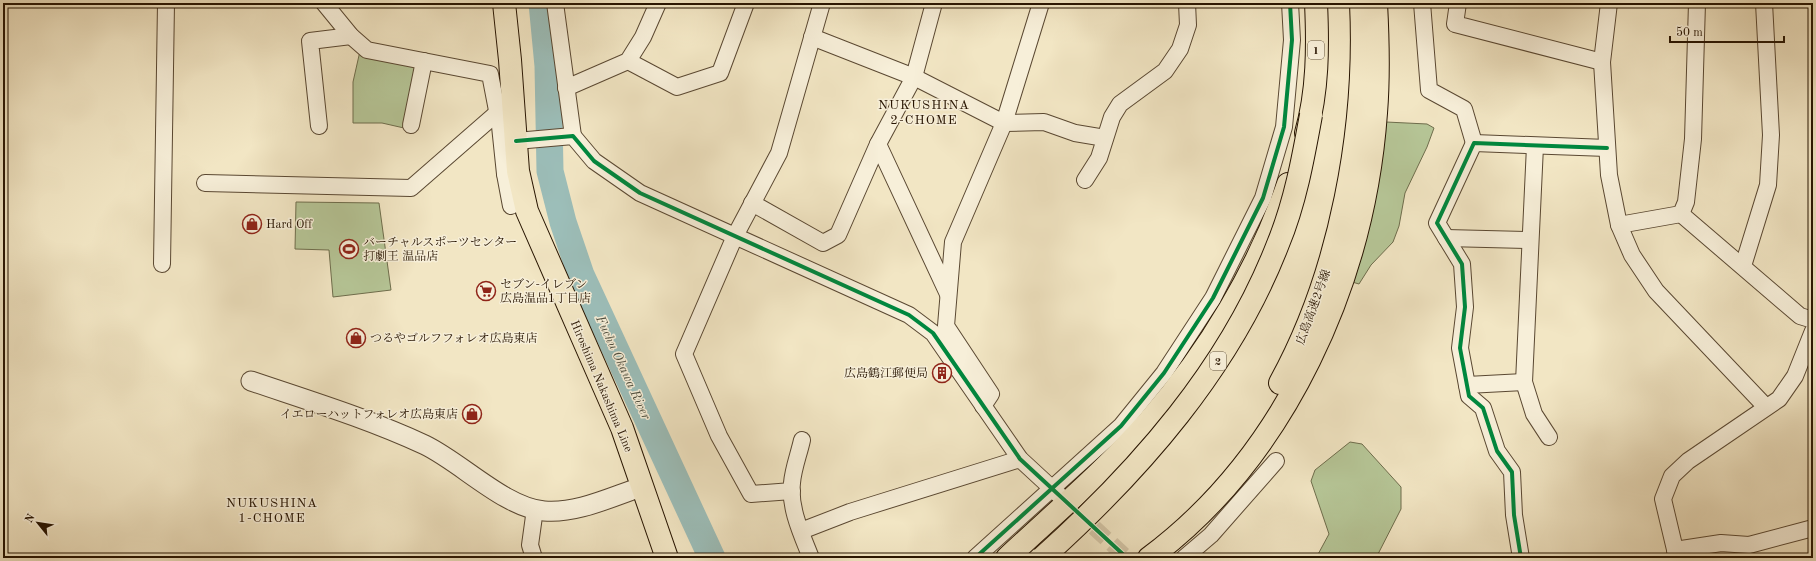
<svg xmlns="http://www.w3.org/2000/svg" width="1816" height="561" viewBox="0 0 1816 561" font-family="'Old Standard TT','Noto Serif JP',serif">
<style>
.green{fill:#b6c697;stroke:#6e6d4c}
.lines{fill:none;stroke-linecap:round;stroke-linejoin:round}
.river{stroke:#9cbeb9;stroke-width:27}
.minor-tunnel{stroke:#d4c6a7;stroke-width:16;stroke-dasharray:16 8;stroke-linecap:butt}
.minor-casing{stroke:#5a4832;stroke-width:18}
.tertiary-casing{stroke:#5a4832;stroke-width:21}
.primary-casing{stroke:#271401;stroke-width:24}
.motorway-casing{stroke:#271401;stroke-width:24}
.minor{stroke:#f7efd9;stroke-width:16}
.tertiary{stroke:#f7efd9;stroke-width:19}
.primary{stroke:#f2e6c4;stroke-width:22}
.motorway{stroke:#f2e6c4;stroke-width:22}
.motorway-bridge-casing{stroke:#271401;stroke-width:24;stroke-linecap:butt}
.motorway-bridge{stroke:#f2e6c4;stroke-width:22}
.cycleway-casing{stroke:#f7efd9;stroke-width:6}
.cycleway{stroke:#00873e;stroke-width:4}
.labels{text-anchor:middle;stroke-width:3;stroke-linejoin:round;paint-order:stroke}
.shield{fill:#f7efd9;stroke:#655642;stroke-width:1}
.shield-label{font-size:11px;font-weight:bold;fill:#271401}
.poi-label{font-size:12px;fill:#271401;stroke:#f7efd9;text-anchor:start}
.street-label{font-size:12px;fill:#271401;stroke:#f7efd9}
.neighbourhood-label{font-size:13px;letter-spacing:1px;fill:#271401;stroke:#f7efd9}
.water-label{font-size:13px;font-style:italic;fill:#505041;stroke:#f7efd9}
</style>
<rect width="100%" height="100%" fill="#f2e6c4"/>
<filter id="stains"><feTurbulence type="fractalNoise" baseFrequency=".005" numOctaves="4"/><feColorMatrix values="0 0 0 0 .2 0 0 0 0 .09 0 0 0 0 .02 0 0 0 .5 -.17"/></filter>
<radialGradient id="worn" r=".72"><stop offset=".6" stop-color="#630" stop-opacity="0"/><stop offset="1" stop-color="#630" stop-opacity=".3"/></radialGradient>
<g class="green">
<polygon points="360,51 415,65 417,71 404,128 382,123 353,123 353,82"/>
<polygon points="1386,122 1427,124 1434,128 1427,147 1405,193 1399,226 1393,242 1371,265 1359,284 1352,282 1379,167"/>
<polygon points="296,202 379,203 391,290 333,297 329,250 295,249"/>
<polygon points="1350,442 1362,444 1401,487 1401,509 1376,558 1316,558 1329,534 1311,481 1315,470"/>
</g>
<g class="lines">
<polyline class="river" points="542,3 548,66 550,171 563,222 581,275 712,558"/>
<polyline class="minor-tunnel" points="1059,495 1127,558"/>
<g class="minor-casing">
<g id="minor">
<polyline points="324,3 351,36 367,50 490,74 500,126 505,174 518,171"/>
<polyline points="555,3 573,136"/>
<polyline points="934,3 914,77 878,144 948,294"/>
<polyline points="1422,3 1429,90 1464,109 1474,143"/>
<polyline points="1458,3 1455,24 1602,62"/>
<polyline points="1609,3 1602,62 1609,175 1619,225 1632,255 1656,291 1766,407"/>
<polyline points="812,37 914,77 1004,123 1044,122 1075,133 1105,138"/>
<polyline points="628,61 677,87 720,73 746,3"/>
<polyline points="566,88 628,61 643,37 658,3"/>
<polyline points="411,125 424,61"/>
<polyline points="319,126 310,41 351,36"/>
<polyline points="516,141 573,136 594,161 640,193 909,315 933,333 1020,459 1059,495"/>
<polyline points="1535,146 1524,382 1534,414 1549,437"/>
<polyline points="505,174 511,206"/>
<polyline points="1085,180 1099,158 1112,117 1120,104 1165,71 1180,49 1188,25 1187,3"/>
<polyline points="205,183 411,188 497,113"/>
<polyline points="752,203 823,243 838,235 878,144"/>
<polyline points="1681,214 1800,316 1813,320"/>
<polyline points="1619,225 1681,214 1686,202 1693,139 1697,3"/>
<polyline points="1446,238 1530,240"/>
<polyline points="162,264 166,3"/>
<polyline points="1743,266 1768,185 1771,135 1764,3"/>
<polyline points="1467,385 1524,382"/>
<polyline points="983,406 991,394 946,326 953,242 1004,123 1041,3"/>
<path d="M802 440C799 454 793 469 792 483 789 508 802 535 811 558"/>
<polyline points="792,491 751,494 719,436 684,354 735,236 779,153 822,3"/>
<polyline points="801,531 850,512 1020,459"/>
<polyline points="1675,550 1721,543 1749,545 1813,528"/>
<polyline points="534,558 530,545 535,509"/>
<polyline points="975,558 1121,426 1164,373 1213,298 1263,198 1284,127 1292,40 1290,3"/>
<polyline points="1184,558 1211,535 1276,461"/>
<polyline points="1521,558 1514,515 1512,472 1497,451 1483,408 1469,396 1460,348 1465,307 1462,264 1437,223 1474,143 1607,148"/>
<polyline points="1677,558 1663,499 1672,476 1688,461 1779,399 1795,376 1813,331"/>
</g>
</g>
<g class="tertiary-casing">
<path id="tertiary" d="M251 381C310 401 369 419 425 445 462 463 504 507 544 511 576 514 611 497 641 487"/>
</g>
<g class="primary-casing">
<polyline id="primary" points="504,3 510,60 518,171 527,211 622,428 667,558"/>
</g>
<g class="motorway-casing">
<g id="motorway">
<path d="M1306 133C1318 91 1318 46 1316 3"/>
<path d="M1280 383C1341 272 1367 128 1361 3"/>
<path d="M1007 558C1055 513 1106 470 1149 421 1209 352 1258 270 1288 184"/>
<path d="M1149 558C1286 456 1364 281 1376 113 1379 76 1378 40 1376 3"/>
</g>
</g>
<use href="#minor" class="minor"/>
<use href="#tertiary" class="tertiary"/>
<use href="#primary" class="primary"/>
<use href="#motorway" class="motorway"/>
<g class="motorway-bridge-casing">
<path id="motorway-bridge" d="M1042 558C1140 470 1230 368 1278 244 1295 203 1303 159 1311 115"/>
</g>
<use href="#motorway-bridge" class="motorway-bridge"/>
<g class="cycleway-casing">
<g id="cycleway">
<polyline points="516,141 573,136 594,161 640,193 909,315 933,333 1020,459 1127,558"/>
<polyline points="975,558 1121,426 1164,373 1213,298 1263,198 1284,127 1292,40 1290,3"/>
<polyline points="1521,558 1514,515 1512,472 1497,451 1483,408 1469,396 1460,348 1465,307 1462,264 1437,223 1474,143 1607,148"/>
</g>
</g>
<use href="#cycleway" class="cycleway"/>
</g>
<defs>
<g id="shop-ring" transform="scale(1)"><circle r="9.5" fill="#f7efd9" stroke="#8f2418" stroke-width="1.5"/><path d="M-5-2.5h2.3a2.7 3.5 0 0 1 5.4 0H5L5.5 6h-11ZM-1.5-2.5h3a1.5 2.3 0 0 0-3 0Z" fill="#8f2418"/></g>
<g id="stadium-ring" transform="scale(1)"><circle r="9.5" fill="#f7efd9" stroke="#8f2418" stroke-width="1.5"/><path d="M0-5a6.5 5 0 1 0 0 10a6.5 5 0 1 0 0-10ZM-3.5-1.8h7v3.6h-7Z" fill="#8f2418"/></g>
<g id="supermarket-ring" transform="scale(1)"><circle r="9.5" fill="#f7efd9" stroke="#8f2418" stroke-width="1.5"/><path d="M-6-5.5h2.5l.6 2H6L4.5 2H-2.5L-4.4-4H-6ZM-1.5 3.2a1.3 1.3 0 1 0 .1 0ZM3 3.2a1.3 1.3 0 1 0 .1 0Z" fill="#8f2418"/></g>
<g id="building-ring" transform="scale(1)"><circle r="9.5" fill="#f7efd9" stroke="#8f2418" stroke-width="1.5"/><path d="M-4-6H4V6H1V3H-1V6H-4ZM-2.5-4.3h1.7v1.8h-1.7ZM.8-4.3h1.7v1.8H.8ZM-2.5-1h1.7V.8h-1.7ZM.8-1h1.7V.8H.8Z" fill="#8f2418"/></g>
</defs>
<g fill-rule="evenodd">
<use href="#shop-ring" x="252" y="224"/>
<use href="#stadium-ring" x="349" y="249"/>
<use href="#supermarket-ring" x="486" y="291"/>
<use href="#shop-ring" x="356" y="338"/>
<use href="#building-ring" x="942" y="373"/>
<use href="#shop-ring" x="472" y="414"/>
</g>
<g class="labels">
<g class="shield">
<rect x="1308" y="41" width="16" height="18" rx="3"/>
<rect x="1210" y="352" width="16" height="18" rx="3"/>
</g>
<g class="shield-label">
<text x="1316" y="54">1</text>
<text x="1218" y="365">2</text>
</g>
<g class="poi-label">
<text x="266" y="228">Hard Off</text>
<text x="363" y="246">バーチャルスポーツセンター<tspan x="363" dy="14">打劇王 温品店</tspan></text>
<text x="500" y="288">セブン‐イレブン<tspan x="500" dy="14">広島温品1丁目店</tspan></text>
<text x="370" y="342">つるやゴルフフォレオ広島東店</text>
<text x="928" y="377" text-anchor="end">広島鶴江郵便局</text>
<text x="458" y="418" text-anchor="end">イエローハットフォレオ広島東店</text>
</g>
<g class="street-label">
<text transform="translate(1313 307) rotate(-70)" y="4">広島高速2号線</text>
<text transform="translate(602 386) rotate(67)" y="4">Hiroshima Nakashima Line</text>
</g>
<g class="neighbourhood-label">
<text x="924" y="109">NUKUSHINA<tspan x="924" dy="15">2-CHOME</tspan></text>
<text x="272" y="507">NUKUSHINA<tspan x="272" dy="15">1-CHOME</tspan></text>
</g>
<g class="water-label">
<text transform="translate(624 367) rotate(65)" y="5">Fuchu Okawa River</text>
</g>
</g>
<rect width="1816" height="561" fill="none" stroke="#f2e6c4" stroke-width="16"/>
<rect x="4" y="4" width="1808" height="553" fill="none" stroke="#271401" stroke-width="2"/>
<rect x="8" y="8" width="1800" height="545" fill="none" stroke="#271401"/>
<g transform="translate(38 523) rotate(300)" stroke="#f7efd9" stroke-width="3" paint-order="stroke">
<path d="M0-3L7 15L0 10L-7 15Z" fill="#271401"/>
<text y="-6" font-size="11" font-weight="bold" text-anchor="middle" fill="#271401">N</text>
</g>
<path d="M1670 36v6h114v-6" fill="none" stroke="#271401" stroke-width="2"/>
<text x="1676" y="36" font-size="12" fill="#271401" stroke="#f7efd9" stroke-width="3" paint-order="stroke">50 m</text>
<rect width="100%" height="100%" filter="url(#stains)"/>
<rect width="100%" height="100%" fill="url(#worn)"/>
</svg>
